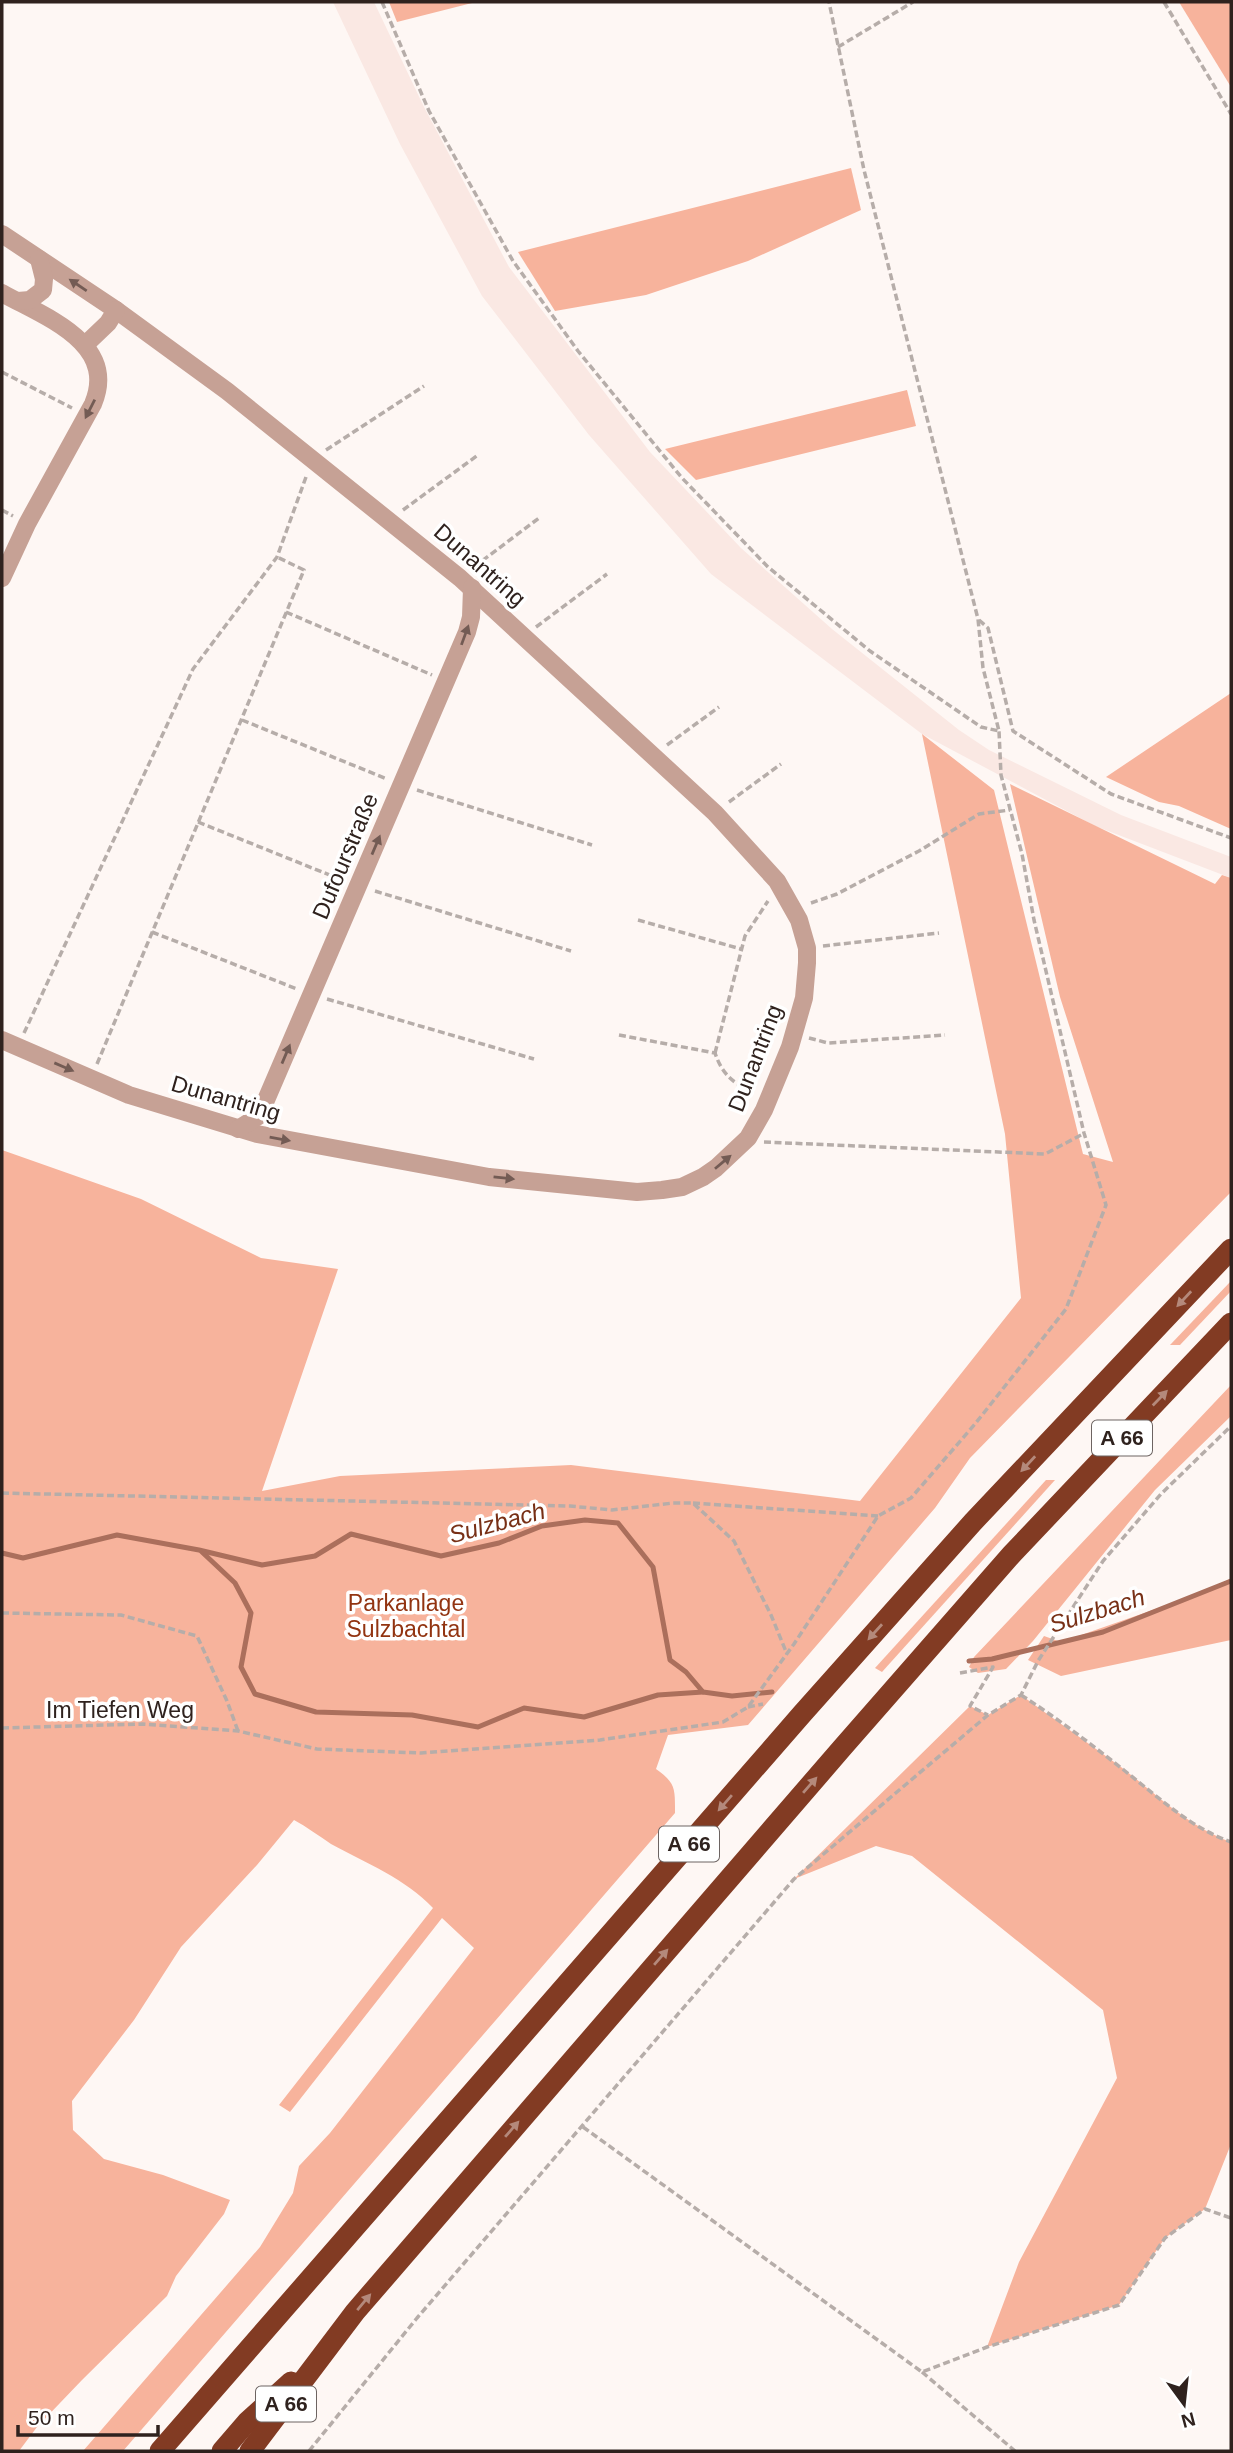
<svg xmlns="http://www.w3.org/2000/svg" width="1233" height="2453" viewBox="0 0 1233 2453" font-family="Helvetica,sans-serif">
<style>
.built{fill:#fae8e3}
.green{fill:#f7b39c}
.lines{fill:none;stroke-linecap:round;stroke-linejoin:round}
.stream{stroke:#ab6f5c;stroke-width:5}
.path{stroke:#b6ada9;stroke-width:3.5;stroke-dasharray:7 3.5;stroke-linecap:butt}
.minor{stroke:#c6a195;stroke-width:18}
.motorway{stroke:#823b23;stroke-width:21}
.oneway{fill:#735b54}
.oneway2{fill:#b4897b}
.labels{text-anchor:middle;stroke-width:7;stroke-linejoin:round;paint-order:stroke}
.shield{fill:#fff;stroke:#6d6462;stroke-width:2}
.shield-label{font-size:21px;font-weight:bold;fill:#2f221e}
.street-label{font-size:23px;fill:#2f221e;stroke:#fff}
.park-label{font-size:23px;fill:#923411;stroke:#fff}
.water-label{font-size:24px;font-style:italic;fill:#783016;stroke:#fff}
</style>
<rect width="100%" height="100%" fill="#fef7f4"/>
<polygon class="built" points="333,2 374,2 424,107 509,267 650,452 741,548 832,629 959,730 989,750 1121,815 1231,857 1231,878 1095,826 922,734 711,574 589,435 482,296 400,144"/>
<g class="green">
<polygon points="389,2 476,2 397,22"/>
<polygon points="1179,2 1231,2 1231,87"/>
<polygon points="851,168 861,210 748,261 646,295 555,311 518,252"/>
<polygon points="907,390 916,426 696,480 665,449"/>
<polygon points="1231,693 1231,829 1179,806 1159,802 1106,777"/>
<path d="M922 734 994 790 1083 1154 1113 1162 1060 997 1010 784 1215 884 1222 875 1231 878V1192L970 1458 935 1508 748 1725 668 1735 656 1769C676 1783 675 1789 675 1813L123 2451H83L260 2247 293 2193 299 2166 330 2133 474 1948 442 1918 290 2112 279 2105 433 1908C406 1879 366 1863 331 1844 319 1836 307 1827 294 1820L257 1865 181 1947 134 2020 72 2101 73 2130 104 2159 163 2175 230 2200 224 2214 176 2276 167 2296 82 2380 37 2427 19 2451H2V1150L141 1199 261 1258 338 1269 262 1491 340 1476 571 1465 860 1501 1021 1298 1005 1134Z"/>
<polygon points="1231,1281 1231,1291 1180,1345 1170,1345"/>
<polygon points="1231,1385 1231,1416 1155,1490 1033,1641 1006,1669 978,1673 969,1667 974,1657"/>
<polygon points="1046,1480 1055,1480 882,1672 875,1668"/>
<polygon points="1231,1578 1231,1640 1061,1676 1028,1660 1044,1636 1061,1642 1213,1589"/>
<path d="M1021 1695C1054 1719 1088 1743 1121 1767 1156 1794 1189 1827 1231 1842V2144L1205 2209 1165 2238 1119 2305 987 2347 1019 2262 1117 2078 1103 2010 912 1856 876 1846 794 1879 970 1706 988 1715Z"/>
</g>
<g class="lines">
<g class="stream">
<polyline points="202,1552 235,1583 251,1613 241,1667 255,1694 316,1712 412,1715 478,1727 524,1708 584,1717 658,1695 703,1692"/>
<polyline points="2,1553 23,1558 117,1535 199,1550 262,1565 315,1556 351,1534 441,1556 499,1543 542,1526 585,1520 618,1523 653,1567 670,1660 686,1672 703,1692 732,1696 772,1692"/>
<polyline points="969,1661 992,1659 1103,1632 1231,1581"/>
</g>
<g class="path">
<polyline points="382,2 429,111 513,261 578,351 682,478 768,567 870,651 981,727 999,731 983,668 978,619 864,170 829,2"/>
<polyline points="1164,2 1231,114"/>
<polyline points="838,47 913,2"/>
<polyline points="2,372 72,408"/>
<polyline points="326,450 424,386"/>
<polyline points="2,510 13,516"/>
<polyline points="403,510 478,455"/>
<polyline points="474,567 539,518"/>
<polyline points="286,612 432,675"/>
<polyline points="979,620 988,628 1013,731 1111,794 1231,838"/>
<polyline points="536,627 607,574"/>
<polyline points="242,720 387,779"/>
<polyline points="667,745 719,707"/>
<polyline points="417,790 592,845"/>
<polyline points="729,802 781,764"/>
<polyline points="198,822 342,880"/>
<polyline points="375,891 571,951"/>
<polyline points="811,903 837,894 919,851 979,814 1010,810"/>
<polyline points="638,920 741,949"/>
<polyline points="152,932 297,989"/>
<polyline points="823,946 939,933"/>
<polyline points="327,999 534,1059"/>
<polyline points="24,1033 193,669 277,557 306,477"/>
<path d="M619 1035 715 1053C722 1074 733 1083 752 1092"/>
<polyline points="809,1038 828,1043 945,1035"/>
<polyline points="715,1053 745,936 768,901"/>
<polyline points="97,1064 304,570 277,557"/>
<polyline points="764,1142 1045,1154 1083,1134"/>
<polyline points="2,1493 570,1506 612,1510 673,1503 693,1503 734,1541 771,1615 787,1654"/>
<polyline points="693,1503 878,1516"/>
<polyline points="2,1613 121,1615 197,1636 227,1701 238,1731"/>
<polyline points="960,1673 993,1667 970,1706 988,1715"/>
<path d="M1021 1695C1057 1718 1091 1744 1125 1771 1158 1797 1191 1828 1231 1842"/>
<polyline points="748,1707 763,1704"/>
<polyline points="2,1728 143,1724 238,1731 317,1749 421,1753 600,1740 723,1722 748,1707 794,1644 878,1516 911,1498 975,1424 1066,1309 1106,1205 1084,1133 1034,920 1022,854 1001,775 999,731"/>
<polyline points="583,2127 922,2372 987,2347 1119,2305 1165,2238 1205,2209 1231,2218"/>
<polyline points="922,2372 1015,2451"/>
<polyline points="309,2451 417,2318 794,1879 988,1715 1021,1695 1038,1661 1103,1561 1161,1494 1231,1426"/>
</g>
<g class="minor">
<polyline points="2,234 116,310 227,391 460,578 715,813 777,881 799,920 807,948 807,963 804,998 790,1047 764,1110 748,1138 716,1168 703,1177 682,1187 662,1190 637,1192 489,1177 257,1134 129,1095 2,1040"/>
<path d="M2 293C42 316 119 342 93 404L27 524 2 578"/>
<polyline points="18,301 30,300 43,290 44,279 39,259"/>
<polyline points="86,344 108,323 116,310"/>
<polyline points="238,1129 257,1117 263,1107 467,632 471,617 472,588"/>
</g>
<g class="motorway">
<polyline points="160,2451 802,1714 973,1522 1231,1249"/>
<polyline points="222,2451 247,2422 291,2382"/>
<polyline points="250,2451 355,2312 842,1748 1012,1554 1231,1323"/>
</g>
</g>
<defs><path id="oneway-solid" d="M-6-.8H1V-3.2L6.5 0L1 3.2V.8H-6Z" transform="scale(1.75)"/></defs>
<g class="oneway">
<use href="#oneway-solid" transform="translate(78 285) rotate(-146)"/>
<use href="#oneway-solid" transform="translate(90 409) rotate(117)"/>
<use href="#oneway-solid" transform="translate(465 635) rotate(-70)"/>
<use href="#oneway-solid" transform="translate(376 845) rotate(-67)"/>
<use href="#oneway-solid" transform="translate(286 1054) rotate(-67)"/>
<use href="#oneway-solid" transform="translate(64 1067) rotate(23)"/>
<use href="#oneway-solid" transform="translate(280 1139) rotate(10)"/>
<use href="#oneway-solid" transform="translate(723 1162) rotate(-40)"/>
<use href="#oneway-solid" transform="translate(504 1178) rotate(6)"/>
</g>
<g class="oneway2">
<use href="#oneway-solid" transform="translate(1184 1299) rotate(133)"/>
<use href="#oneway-solid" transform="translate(1160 1398) rotate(-46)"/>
<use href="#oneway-solid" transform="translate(1028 1464) rotate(133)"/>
<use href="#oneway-solid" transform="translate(875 1632) rotate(132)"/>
<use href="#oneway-solid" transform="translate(810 1785) rotate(-49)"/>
<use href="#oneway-solid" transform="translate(725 1803) rotate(131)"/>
<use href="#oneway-solid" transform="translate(661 1957) rotate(-49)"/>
<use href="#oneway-solid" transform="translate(512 2129) rotate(-49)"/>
<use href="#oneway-solid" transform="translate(364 2302) rotate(-50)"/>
</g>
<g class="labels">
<g class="shield">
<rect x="1092" y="1420.5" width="60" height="35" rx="5"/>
<rect x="659" y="1826.5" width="60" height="35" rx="5"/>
<rect x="256" y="2386.5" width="60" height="35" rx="5"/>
</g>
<g class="shield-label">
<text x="1122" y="1445">A 66</text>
<text x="689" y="1851">A 66</text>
<text x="286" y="2411">A 66</text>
</g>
<g class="street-label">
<text transform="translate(480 565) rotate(41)" y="8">Dunantring</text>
<text transform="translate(345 856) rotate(-67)" y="8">Dufourstraße</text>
<text transform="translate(755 1058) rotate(-69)" y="8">Dunantring</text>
<text transform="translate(226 1098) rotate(16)" y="8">Dunantring</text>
<text x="120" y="1718">Im Tiefen Weg</text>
</g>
<g class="park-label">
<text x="406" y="1611">Parkanlage<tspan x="406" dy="26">Sulzbachtal</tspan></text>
</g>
<g class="water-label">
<text transform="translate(497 1523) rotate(-15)" y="8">Sulzbach</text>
<text transform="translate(1097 1611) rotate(-17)" y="8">Sulzbach</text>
</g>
</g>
<rect width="1233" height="2453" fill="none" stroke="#2f221e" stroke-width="7"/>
<g transform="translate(1184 2404) rotate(165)" stroke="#ffffff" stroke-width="5" paint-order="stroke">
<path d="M0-5L12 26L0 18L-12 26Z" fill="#2f221e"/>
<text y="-10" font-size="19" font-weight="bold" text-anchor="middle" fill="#2f221e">N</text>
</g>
<path d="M18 2425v10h140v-10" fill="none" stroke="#2f221e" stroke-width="3.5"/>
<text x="28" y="2425" font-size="21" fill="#2f221e" stroke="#ffffff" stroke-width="5" paint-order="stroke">50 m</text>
</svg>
